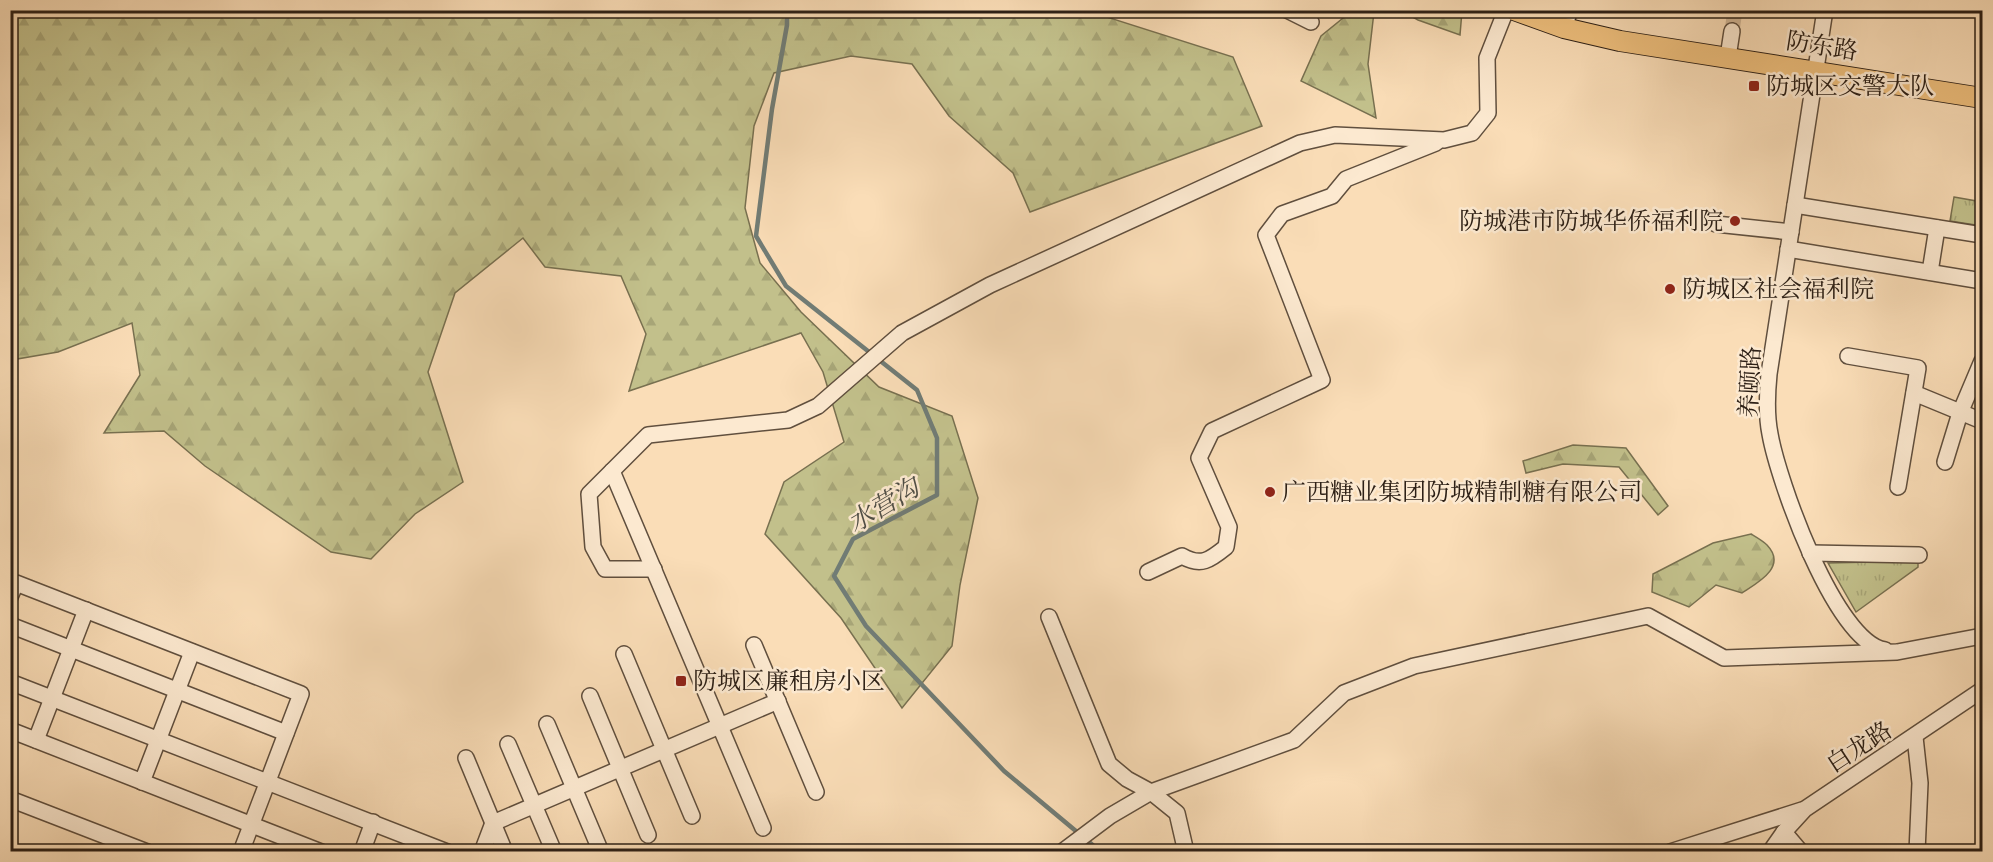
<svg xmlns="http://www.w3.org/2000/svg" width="1993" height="862" viewBox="0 0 1993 862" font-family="'EB Garamond','Noto Serif SC',serif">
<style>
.grass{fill:url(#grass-tufts);stroke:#787050;stroke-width:1.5}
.forest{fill:url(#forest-firs);stroke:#787050;stroke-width:1.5}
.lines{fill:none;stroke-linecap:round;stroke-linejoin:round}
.stream{stroke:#717c75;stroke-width:4.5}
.minor-tunnel{stroke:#d1b797;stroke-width:15;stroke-dasharray:15 8;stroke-linecap:butt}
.minor-casing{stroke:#604f3e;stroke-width:18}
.major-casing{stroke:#2d2016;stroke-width:22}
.minor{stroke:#fce9d0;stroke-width:15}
.major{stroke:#edbe7c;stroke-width:20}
.poi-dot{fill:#8f2418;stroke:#fce9d0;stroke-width:2}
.labels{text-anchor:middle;stroke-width:5;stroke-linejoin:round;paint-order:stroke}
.street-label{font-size:24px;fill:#2d2016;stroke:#fce9d0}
.poi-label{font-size:24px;fill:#2d2016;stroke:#fce9d0;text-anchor:start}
.water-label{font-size:26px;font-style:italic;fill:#4f4e46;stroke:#fce9d0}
</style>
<defs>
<pattern id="grass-tufts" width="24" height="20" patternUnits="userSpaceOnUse" patternTransform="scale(1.5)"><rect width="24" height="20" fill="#c2c08b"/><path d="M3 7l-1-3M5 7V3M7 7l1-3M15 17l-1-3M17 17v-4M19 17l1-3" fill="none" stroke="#a7a577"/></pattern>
<pattern id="forest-firs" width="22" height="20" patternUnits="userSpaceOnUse" patternTransform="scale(1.5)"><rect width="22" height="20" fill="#c2c08b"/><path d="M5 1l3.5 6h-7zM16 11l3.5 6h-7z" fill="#a7a577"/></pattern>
</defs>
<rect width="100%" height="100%" fill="#faddb7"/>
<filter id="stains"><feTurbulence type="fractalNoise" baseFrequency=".00333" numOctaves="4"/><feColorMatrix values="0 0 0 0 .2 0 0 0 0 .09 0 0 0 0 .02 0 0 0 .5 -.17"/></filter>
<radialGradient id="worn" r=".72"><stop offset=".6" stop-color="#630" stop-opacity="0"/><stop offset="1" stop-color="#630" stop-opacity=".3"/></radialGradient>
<g class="grass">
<polygon points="1954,197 1982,202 1982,226 1950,221"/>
<polygon points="1918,561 1918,567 1856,612 1828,563"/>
</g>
<g class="forest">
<polygon points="1353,10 1376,11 1374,12 1368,64 1376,118 1301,81 1321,36"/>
<polygon points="11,11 1093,11 1094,13 1233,57 1262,126 1030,212 1013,173 949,116 912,64 851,56 774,73 754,126 745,208 760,263 801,312 879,387 952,416 978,498 960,585 952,646 902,708 841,618 765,534 784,482 844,442 823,372 801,333 629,391 646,334 621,276 545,267 523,238 455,293 428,372 463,482 415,514 371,559 331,552 205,466 164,431 104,433 140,375 132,323 58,352 11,360"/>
<polygon points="1402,11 1462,11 1460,35 1418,20"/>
<polygon points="1573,445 1626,448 1668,506 1658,515 1619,467 1563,464 1526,473 1523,461"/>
<path d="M1751 534C1756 537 1763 541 1767 545 1788 567 1757 583 1742 593L1716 585 1689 607 1652 592 1653 574 1713 543Z"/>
</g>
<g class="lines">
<polyline class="stream" points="787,10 787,25 772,109 756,236 786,286 917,390 937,438 937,495 853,539 834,576 866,626 1004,771 1101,852"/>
<polyline class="minor-tunnel" points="1732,31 1735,10"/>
<g class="minor-casing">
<g id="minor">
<polyline points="1287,10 1311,22"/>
<path d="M1825 10 1769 374C1767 394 1766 414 1770 434 1778 480 1835 642 1885 650"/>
<polyline points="1564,28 1570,10"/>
<polyline points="1728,57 1732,31"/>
<polyline points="1795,205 1982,235"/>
<polyline points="1716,224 1791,232"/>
<polyline points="1788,249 1982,281"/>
<polyline points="1930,272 1937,228"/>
<polyline points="1848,356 1918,368 1898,487"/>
<polyline points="1914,393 1982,421"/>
<polyline points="1945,462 1960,413 1982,361"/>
<polyline points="612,471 589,494 593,547 605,569 654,569"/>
<polyline points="1810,553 1919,555"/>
<path d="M1148 572 1182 556C1201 567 1210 560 1226 547L1229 527 1199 458 1212 431 1322 380 1266 235 1282 214 1332 196 1346 179 1436 143"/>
<polyline points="10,597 16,583 301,694 241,852"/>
<polyline points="1049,617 1109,764 1127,779 1151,792 1177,813 1186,852"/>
<polyline points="10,625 286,733"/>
<polyline points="754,645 816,792"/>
<polyline points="624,654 692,816"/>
<polyline points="10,682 447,852"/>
<polyline points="590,696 648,835"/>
<polyline points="547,724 601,852"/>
<polyline points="10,730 321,852"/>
<polyline points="1915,737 1920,783 1917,852"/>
<polyline points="36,740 86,610"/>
<polyline points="508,744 554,852"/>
<polyline points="466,758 505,852"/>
<polyline points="142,782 192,652"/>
<polyline points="10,799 147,852"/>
<polyline points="763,828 612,471 648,435 788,420 818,406 902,333 990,285 1300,143 1335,135 1444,140 1472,133 1488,113 1487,58 1506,10"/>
<polyline points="1784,832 1801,852"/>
<polyline points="362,852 373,822"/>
<polyline points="482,852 493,823 778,701"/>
<polyline points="1062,852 1110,816 1151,792 1294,740 1344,693 1414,666 1648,616 1724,658 1897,652 1982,636"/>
<polyline points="1670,852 1802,810"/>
<polyline points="1770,852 1784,832 1805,809 1982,690"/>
</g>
</g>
<g class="major-casing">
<polyline id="major" points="1514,10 1564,28 1620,41 1982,98"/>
</g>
<use href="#minor" class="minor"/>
<use href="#major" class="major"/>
</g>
<g class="poi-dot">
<rect x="1748" y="80" width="12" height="12" rx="3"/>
<circle cx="1735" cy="221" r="6"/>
<circle cx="1670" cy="289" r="6"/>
<circle cx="1270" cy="492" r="6"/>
<rect x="675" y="675" width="12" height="12" rx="3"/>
</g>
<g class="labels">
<g class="street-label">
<text transform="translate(1822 46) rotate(9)" y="8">防东路</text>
<text transform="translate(1750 382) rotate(-87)" y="8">养颐路</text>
<text transform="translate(1859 747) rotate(-33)" y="8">白龙路</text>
</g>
<g class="poi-label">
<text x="1766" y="94">防城区交警大队</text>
<text x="1723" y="229" text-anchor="end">防城港市防城华侨福利院</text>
<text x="1682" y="297">防城区社会福利院</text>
<text x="1282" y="500">广西糖业集团防城精制糖有限公司</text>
<text x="693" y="689">防城区廉租房小区</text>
</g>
<g class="water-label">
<text transform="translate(883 505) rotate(-31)" y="9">水营沟</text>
</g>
</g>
<rect width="1993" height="862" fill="none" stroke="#faddb7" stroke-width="36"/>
<rect x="12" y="12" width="1969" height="838" fill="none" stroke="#2d2016" stroke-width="3"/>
<rect x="18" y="18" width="1957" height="826" fill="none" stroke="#2d2016" stroke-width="1.5"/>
<rect width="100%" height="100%" filter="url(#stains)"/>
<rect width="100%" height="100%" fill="url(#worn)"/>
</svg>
